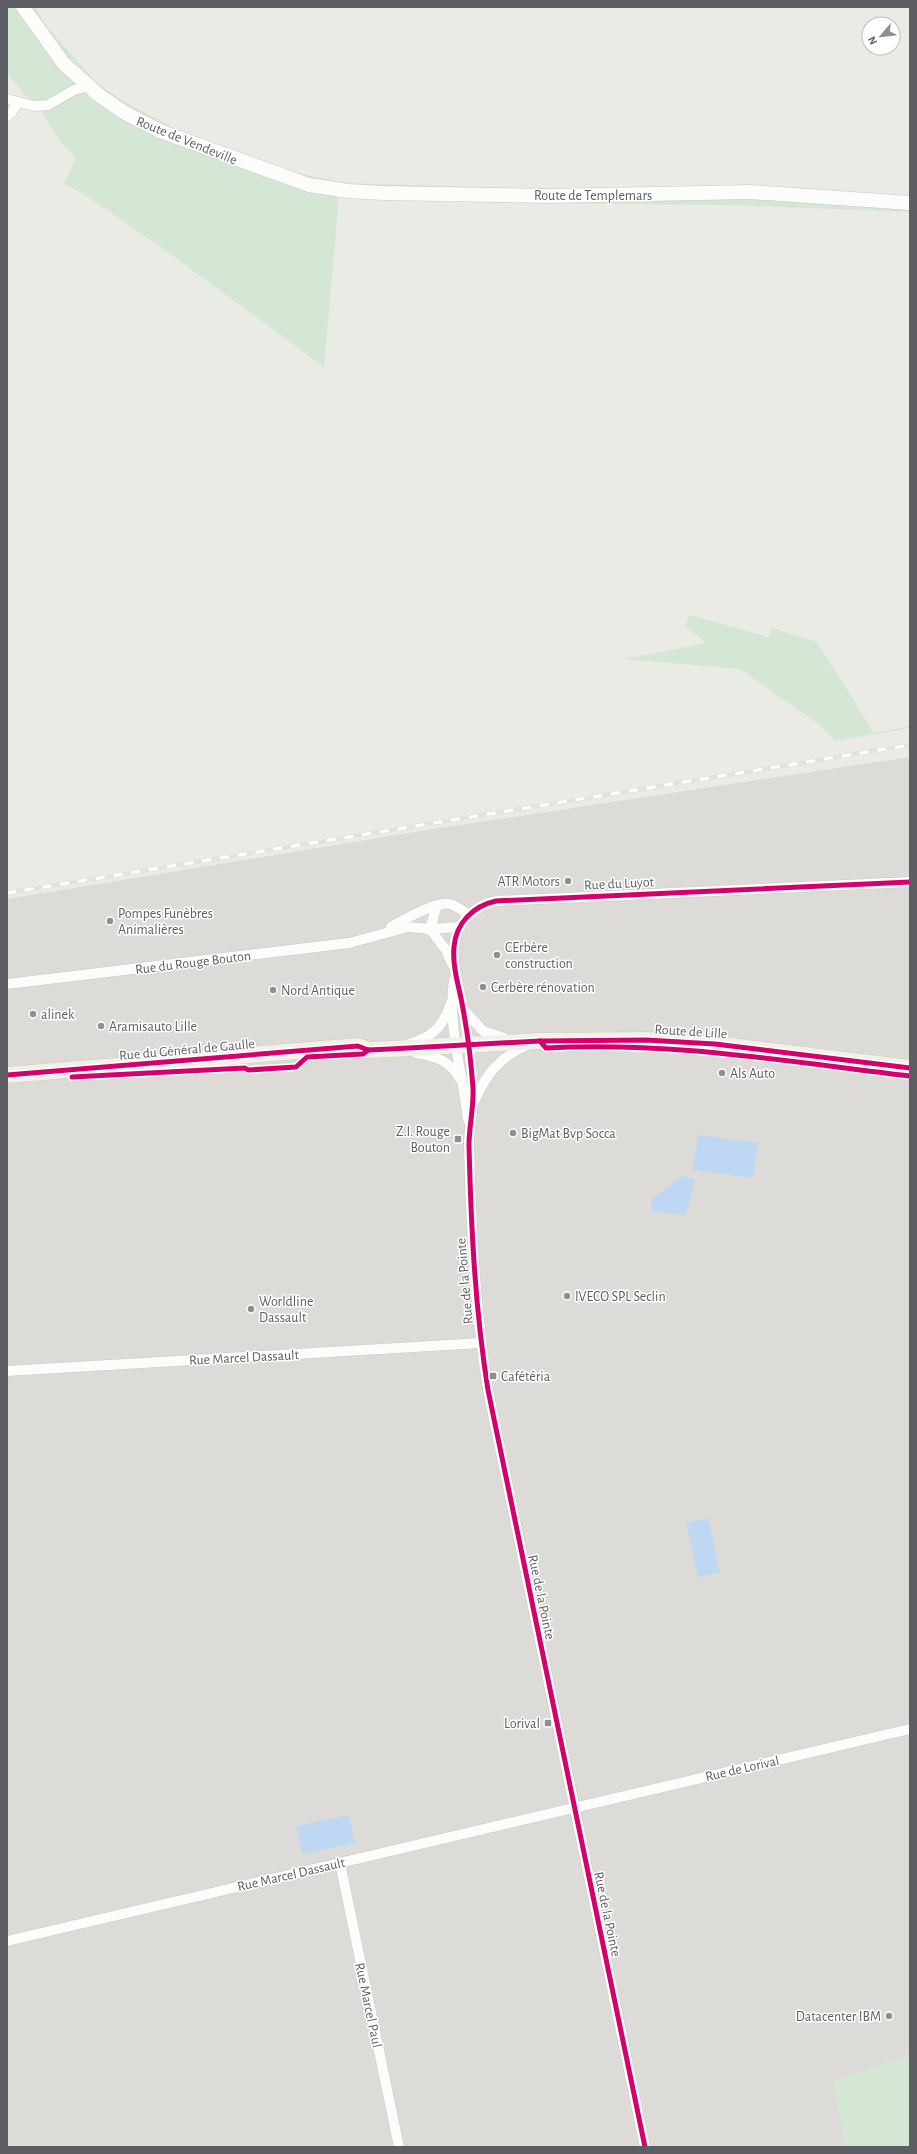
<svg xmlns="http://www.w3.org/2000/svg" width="917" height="2154" viewBox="0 0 917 2154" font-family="'Alegreya Sans',sans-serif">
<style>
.industrial{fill:#dcdbd7}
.green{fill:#d4e6d4}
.water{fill:#bed7f2}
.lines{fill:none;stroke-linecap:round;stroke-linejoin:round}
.minor-casing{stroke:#c8c9c8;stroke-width:11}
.secondary-casing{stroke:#c9c9c9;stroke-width:15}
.primary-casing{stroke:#d1ccb6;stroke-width:17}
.minor{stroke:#fcfcfb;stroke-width:10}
.secondary{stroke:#fcfcfb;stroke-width:14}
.primary{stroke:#f2f1e8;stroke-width:16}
.rail-casing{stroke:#e2e2e2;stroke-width:4.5}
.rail{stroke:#fff;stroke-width:3;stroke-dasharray:9;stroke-linecap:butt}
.cycleway-casing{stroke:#fff;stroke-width:8}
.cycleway{stroke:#d6006c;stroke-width:5}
.poi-dot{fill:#8e8f91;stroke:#fff;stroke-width:1.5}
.labels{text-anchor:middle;stroke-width:3;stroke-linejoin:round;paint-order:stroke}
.street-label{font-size:14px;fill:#5c5e63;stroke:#fff}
.poi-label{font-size:14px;fill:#5c5e63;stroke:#fff;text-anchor:start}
</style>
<rect width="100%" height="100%" fill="#ebebe6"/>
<polygon class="industrial" points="910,757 910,2055 834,2081 845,2147 7,2147 7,899 433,829"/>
<g class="green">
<polygon points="7,7 35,7 48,28 97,83 122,100 173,128 272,166 314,177 347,183 522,188 783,187 910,196 910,212 728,205 505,203 339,197 324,367 165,250 91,199 64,183 76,158 61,143 42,113 20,89 7,73"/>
<polygon points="690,615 768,637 772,628 817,642 874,733 910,726 910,728 835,741 821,726 740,669 624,659 706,643 685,626"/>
<polygon points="910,2055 910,2147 845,2147 833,2081"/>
</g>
<g class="water">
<polygon points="698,1135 758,1143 753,1178 693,1170"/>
<polygon points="683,1176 695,1180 686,1215 652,1211 651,1200"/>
<polygon points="708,1518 720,1572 698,1577 686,1523"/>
<polygon points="349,1815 355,1843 302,1854 296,1826"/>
</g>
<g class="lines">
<g class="minor-casing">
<g id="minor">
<polyline points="7,99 34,106 48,105 74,90 88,86"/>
<polyline points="7,116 12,112 18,102"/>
<path d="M391 927C403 920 437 901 450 904 457 906 463 911 469 915"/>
<polyline points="430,929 446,950 452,964"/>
<polyline points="430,929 437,905"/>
<path d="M454 980C447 1026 463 1074 468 1120"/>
<polyline points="7,984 349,943 408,927 430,929 460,927"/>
<polyline points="465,1011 483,1031 504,1038"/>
<path d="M411 1043C433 1037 444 1025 451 1003"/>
<path d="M416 1053C436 1056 450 1061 460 1079"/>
<path d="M475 1100C486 1074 500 1057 527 1045"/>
<polyline points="7,1371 481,1343"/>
<polyline points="340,1863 399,2147"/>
<polyline points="7,1941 910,1729"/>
<path d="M645 2147 488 1390C475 1308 471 1227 469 1145 469 1126 474 1107 473 1088 471 1061 468 1035 463 1009 460 989 452 968 454 947 456 923 473 906 496 901L910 882"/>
</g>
</g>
<g class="secondary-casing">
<polyline id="secondary" points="23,7 64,64 100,96 125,113 160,131 309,185 348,191 383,193 548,196 751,192 910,203"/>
</g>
<g class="primary-casing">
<polyline id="primary" points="7,1075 358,1046 368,1050 390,1049 540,1041 646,1040 715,1044 910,1068"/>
</g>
<use href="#minor" class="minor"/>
<use href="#secondary" class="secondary"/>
<use href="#primary" class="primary"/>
<g class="rail-casing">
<polyline id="rail" points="7,893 910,745"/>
</g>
<use href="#rail" class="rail"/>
<g class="cycleway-casing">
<g id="cycleway">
<path d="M540 1041 546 1048C669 1041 789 1062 910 1076"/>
<polyline points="7,1075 358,1046 368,1050 390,1049 540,1041 646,1040 715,1044 910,1068"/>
<polyline points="72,1077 245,1068 248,1070 296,1067 307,1057 363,1054 368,1050"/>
<path d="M645 2147 488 1390C475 1308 471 1227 469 1145 469 1126 474 1107 473 1088 471 1061 468 1035 463 1009 460 989 452 968 454 947 456 923 473 906 496 901L910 882"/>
</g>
</g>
<use href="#cycleway" class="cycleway"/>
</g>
<g class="poi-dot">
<circle cx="568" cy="881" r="4"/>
<circle cx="110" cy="921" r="4"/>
<circle cx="497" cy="955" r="4"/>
<circle cx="483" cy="987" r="4"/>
<circle cx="273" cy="990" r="4"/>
<circle cx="33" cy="1014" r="4"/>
<circle cx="101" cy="1026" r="4"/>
<circle cx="722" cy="1073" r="4"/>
<circle cx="513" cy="1133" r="4"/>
<rect x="454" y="1135" width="8" height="8" rx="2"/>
<circle cx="567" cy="1296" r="4"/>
<circle cx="251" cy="1309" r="4"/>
<rect x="489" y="1372" width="8" height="8" rx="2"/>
<rect x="544" y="1719" width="8" height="8" rx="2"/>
<circle cx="889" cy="2016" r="4"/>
</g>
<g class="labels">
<g class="street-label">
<text transform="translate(187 140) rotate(22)" y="5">Route de Vendeville</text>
<text x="593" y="200">Route de Templemars</text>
<text transform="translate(619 883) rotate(-3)" y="5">Rue du Luyot</text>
<text transform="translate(193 962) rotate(-7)" y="5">Rue du Rouge Bouton</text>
<text transform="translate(691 1031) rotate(4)" y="5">Route de Lille</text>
<text transform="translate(187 1049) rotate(-5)" y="5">Rue du Général de Gaulle</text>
<text transform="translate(464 1281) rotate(-95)" y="5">Rue de la Pointe</text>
<text transform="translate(244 1357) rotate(-3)" y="5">Rue Marcel Dassault</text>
<text transform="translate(542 1597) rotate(78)" y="5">Rue de la Pointe</text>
<text transform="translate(742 1768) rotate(-13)" y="5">Rue de Lorival</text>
<text transform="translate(291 1874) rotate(-13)" y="5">Rue Marcel Dassault</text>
<text transform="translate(608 1914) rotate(78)" y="5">Rue de la Pointe</text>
<text transform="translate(369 2005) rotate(78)" y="5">Rue Marcel Paul</text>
</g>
<g class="poi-label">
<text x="560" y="886" text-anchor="end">ATR Motors</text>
<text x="118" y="918">Pompes Funèbres<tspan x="118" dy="16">Animalières</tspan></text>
<text x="505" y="952">CErbère<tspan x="505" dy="16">construction</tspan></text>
<text x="491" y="992">Cerbère rénovation</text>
<text x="281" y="995">Nord Antique</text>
<text x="41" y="1019">alinek</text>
<text x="109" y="1031">Aramisauto Lille</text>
<text x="730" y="1078">Als Auto</text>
<text x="450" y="1136" text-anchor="end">Z.I. Rouge<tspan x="450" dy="16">Bouton</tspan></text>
<text x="521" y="1138">BigMat Bvp Socca</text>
<text x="575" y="1301">IVECO SPL Seclin</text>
<text x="259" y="1306">Worldline<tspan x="259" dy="16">Dassault</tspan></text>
<text x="501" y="1381">Cafétéria</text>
<text x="540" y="1728" text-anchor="end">Lorival</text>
<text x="881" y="2021" text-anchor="end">Datacenter IBM</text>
</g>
</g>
<rect width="917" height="2154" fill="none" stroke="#5c5e63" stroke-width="16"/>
<g transform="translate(881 36) rotate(242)"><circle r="19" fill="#ffffff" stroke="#bebfc1"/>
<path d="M0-3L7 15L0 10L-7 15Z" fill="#8e8f91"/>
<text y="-6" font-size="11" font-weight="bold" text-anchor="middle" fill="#5c5e63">N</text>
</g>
</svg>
